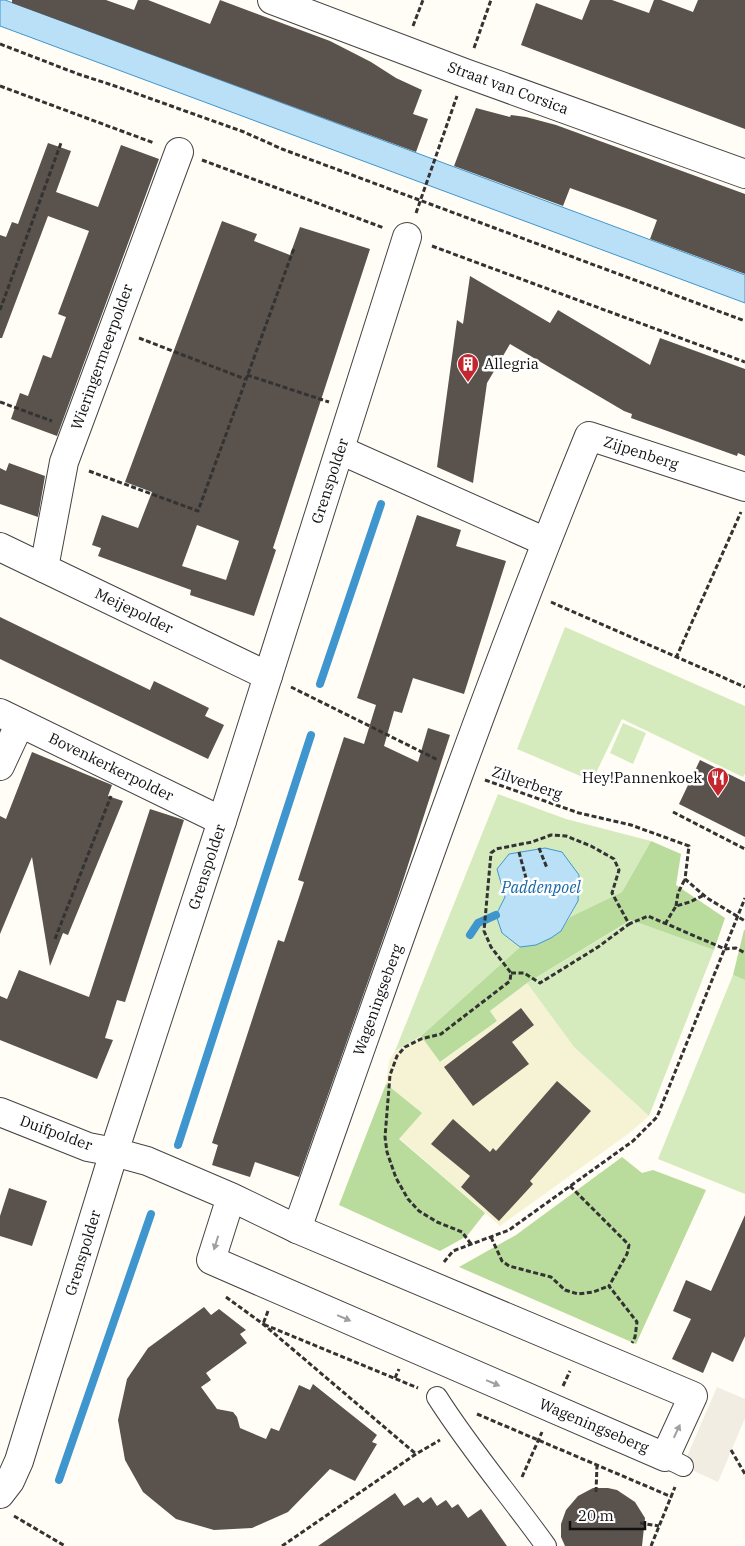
<svg xmlns="http://www.w3.org/2000/svg" width="745" height="1546" viewBox="0 0 745 1546" font-family="'IBM Plex Serif',serif">
<style>
.farmland{fill:#f6f3d4}
.green{fill:#d5ebbd}
.forest{fill:#b9dc9c}
.plaza{fill:#f1ede2}
.water{fill:#b9e0f7;stroke:#3f96cf}
.lines{fill:none;stroke-linecap:round;stroke-linejoin:round}
.stream{stroke:#3f96cf;stroke-width:8}
.building{fill:#5a524d;fill-rule:evenodd}
.pedestrian-casing{stroke:#444;stroke-width:22}
.minor-casing{stroke:#444;stroke-width:30}
.tertiary-casing{stroke:#444;stroke-width:30}
.path{stroke:#333;stroke-width:3;stroke-dasharray:5 2.5;stroke-linecap:butt}
.pedestrian{stroke:#fff;stroke-width:20}
.minor{stroke:#fff;stroke-width:28}
.tertiary{stroke:#fff;stroke-width:28}
.oneway{fill:#a0a0a0}
.labels{text-anchor:middle;stroke-width:5;stroke-linejoin:round;paint-order:stroke}
.street-label{font-size:15px;fill:#111;stroke:#fff}
.poi-label{font-size:15px;fill:#111;stroke:#fff;text-anchor:start}
.water-label{font-size:16px;font-style:italic;fill:#1768a6;stroke:#fff}
</style>
<rect width="100%" height="100%" fill="#fffdf5"/>
<polygon class="farmland" points="527,983 574,1047 649,1116 628,1134 500,1226 399,1138 386,1084 389,1061 395,1051 421,1036 441,1062 497,1021 490,1011"/>
<g class="green">
<polygon points="565,627 745,706 745,774 743,777 622,719 592,781 517,749"/>
<polygon points="623,723 646,733 633,764 610,753"/>
<polygon points="498,794 566,819 651,841 622,892 570,917 578,901 545,848 509,854 497,869 505,897 496,915 502,933 520,947 421,1036 395,1051"/>
<polygon points="632,920 714,950 649,1116 574,1047 527,983"/>
<polygon points="733,975 745,980 745,1194 658,1159"/>
</g>
<g class="forest">
<polygon points="651,841 681,854 676,885 725,918 714,950 631,920 527,983 490,1011 497,1021 440,1062 421,1036 520,947 536,945 561,931 570,917 622,892"/>
<polygon points="744,930 745,930 745,980 733,975"/>
<polygon points="386,1084 422,1113 399,1139 485,1213 467,1236 440,1251 339,1205"/>
<polygon points="622,1157 642,1173 653,1170 706,1190 636,1344 459,1267 516,1235"/>
</g>
<polygon class="plaza" points="717,1387 745,1399 745,1418 718,1482 683,1466"/>
<g class="water">
<polygon points="0,0 5,0 745,275 745,303 0,26"/>
<polygon points="545,848 562,852 579,875 578,901 561,931 551,938 536,945 520,947 502,933 496,915 505,897 497,869 509,854"/>
</g>
<g class="lines">
<g class="stream">
<polyline points="320,684 381,504"/>
<polyline points="470,935 478,923 496,915"/>
<polyline points="178,1145 311,735"/>
<polyline points="59,1480 151,1214"/>
</g>
</g>
<g class="building">
<polygon points="12,0 106,0 134,10 138,0 148,0 210,24 220,0 330,41 371,62 396,78 422,90 413,114 428,119 416,152 12,3"/>
<polygon points="590,0 612,0 649,13 654,0 661,0 693,12 698,0 745,0 745,129 521,45 536,3 582,20"/>
<polygon points="476,108 510,117 511,115 526,117 556,125 745,194 745,274 650,239 657,220 631,210 570,188 563,206 454,166"/>
<polygon points="48,143 71,151 56,192 98,207 121,145 159,159 57,436 11,419 20,393 28,396 43,355 51,358 66,317 58,314 89,231 48,216 2,338 0,338 0,235 6,237 12,222 18,224"/>
<path d="M222 221 257 234 254 241 290 255 300 227 370 249 273 548 276 550 254 616 190 595 191 590 98 556 101 548 92 545 102 515 138 528 152 492 125 482ZM197 525 239 541 226 580 182 566Z"/>
<polygon points="470,276 550,323 558,310 650,365 660,338 745,369 745,456 738,453 737,456 631,418 632,414 624,411 510,344 487,383 473,483 437,467 457,320 463,324"/>
<polygon points="9,463 45,476 38,517 0,504 0,468 6,471"/>
<polygon points="417,515 461,530 456,546 506,561 464,694 413,678 402,713 394,711 384,746 418,762 428,728 450,735 398,896 299,1177 255,1162 250,1177 212,1165 218,1145 212,1143 278,940 284,942 304,882 298,880 344,737 364,744 376,705 357,698"/>
<polygon points="0,617 150,690 154,681 209,708 205,716 224,725 208,759 0,659"/>
<polygon points="32,752 112,785 108,796 123,801 68,935 63,933 50,966 32,857 0,934 0,816 6,819"/>
<polygon points="700,760 745,782 745,837 679,804"/>
<polygon points="150,809 184,820 125,1002 117,1000 105,1038 113,1040 97,1079 0,1040 0,996 7,999 19,970 89,997"/>
<polygon points="521,1008 534,1025 512,1042 529,1064 473,1106 444,1067"/>
<polygon points="557,1081 591,1111 530,1181 533,1184 499,1221 461,1187 470,1176 431,1144 453,1119 490,1152 493,1148 496,1151"/>
<polygon points="9,1188 47,1201 32,1246 0,1236 0,1216"/>
<polygon points="745,1215 745,1336 733,1362 712,1352 703,1373 672,1359 691,1319 673,1311 686,1280 711,1291"/>
<polygon points="204,1307 211,1315 219,1309 246,1330 240,1334 247,1343 206,1373 211,1380 201,1387 217,1409 233,1412 237,1417 240,1428 266,1439 271,1428 279,1431 299,1385 310,1390 313,1384 377,1435 372,1442 377,1444 355,1481 330,1469 288,1512 252,1528 214,1530 176,1519 143,1492 125,1460 118,1420 127,1379 148,1348"/>
<polygon points="593,1488 608,1488 617,1490 635,1502 645,1518 642,1546 565,1546 561,1537 561,1524 566,1510 578,1496"/>
<polygon points="395,1493 404,1506 418,1497 423,1503 431,1497 437,1506 446,1500 452,1508 458,1504 468,1518 481,1509 507,1546 318,1546"/>
</g>
<g class="lines">
<g class="pedestrian-casing">
<g id="pedestrian">
<path d="M437 1397C470 1449 510 1496 546 1546"/>
<polyline points="665,1457 683,1466"/>
</g>
</g>
<g class="minor-casing">
<g id="minor">
<polyline points="272,0 465,73 745,174"/>
<polyline points="340,450 546,542"/>
<polyline points="0,547 268,676"/>
<polyline points="44,568 64,462 179,152"/>
<polyline points="0,713 222,821"/>
<polyline points="0,766 20,723"/>
<polyline points="0,1112 88,1147 114,1152 147,1161 231,1197 297,1229 693,1396 665,1457 211,1260 231,1197"/>
<polyline points="114,1152 222,821 407,237"/>
<path d="M297 1229C391 963 482 697 589 436L745 487"/>
</g>
</g>
<g class="tertiary-casing">
<polyline id="tertiary" points="0,1494 10,1481 19,1461 114,1152"/>
</g>
<g class="path">
<polyline points="413,26 423,0"/>
<polyline points="0,44 78,74 118,87 244,132 282,149 745,321"/>
<polyline points="474,48 491,0"/>
<polyline points="0,86 154,143"/>
<polyline points="202,160 384,228"/>
<polyline points="416,213 457,96"/>
<polyline points="432,246 745,362"/>
<polyline points="0,310 61,143"/>
<polyline points="139,338 245,379"/>
<polyline points="247,375 329,402"/>
<polyline points="0,402 52,421"/>
<polyline points="89,471 198,511 294,248"/>
<polyline points="551,602 745,687"/>
<polyline points="676,658 741,512"/>
<polyline points="291,687 438,760"/>
<polyline points="485,780 579,813 631,825 689,846 685,879 707,898 745,921"/>
<polyline points="673,812 745,849"/>
<polyline points="539,848 547,868"/>
<polyline points="519,852 526,878"/>
<polyline points="676,906 678,893 685,879"/>
<polyline points="665,924 676,906 690,902 704,895"/>
<polyline points="55,939 111,796"/>
<polyline points="511,973 524,973 540,983 598,947 629,924"/>
<polyline points="570,1186 629,1245 627,1254 609,1286 637,1322 635,1337 632,1343"/>
<polyline points="491,1237 502,1261 509,1266 551,1277 565,1290 578,1294 593,1292 609,1286"/>
<polyline points="471,1244 462,1232 437,1222 419,1211 408,1199 396,1178 387,1152 385,1137 390,1075 397,1056 405,1047 421,1039 441,1034 510,981 511,973 491,947 484,931 491,853 496,849 532,842 551,835 566,836 591,846 614,859 619,870 612,893 629,924 648,916 725,949 736,948 745,953"/>
<polyline points="444,1262 453,1251 509,1230 633,1141 657,1117 745,898"/>
<polyline points="226,1297 263,1324 416,1454"/>
<polyline points="268,1311 263,1324 418,1388"/>
<polyline points="395,1378 399,1369"/>
<polyline points="563,1386 570,1371"/>
<polyline points="477,1414 672,1497"/>
<polyline points="731,1450 745,1474"/>
<polyline points="522,1477 542,1432"/>
<polyline points="596,1492 597,1465"/>
<polyline points="14,1516 65,1546"/>
<polyline points="640,1523 659,1526"/>
<polyline points="282,1546 416,1454 440,1440"/>
<polyline points="651,1546 675,1487"/>
</g>
<use href="#pedestrian" class="pedestrian"/>
<use href="#minor" class="minor"/>
<use href="#tertiary" class="tertiary"/>
</g>
<defs><path id="oneway-solid" d="M-6-.8H1V-3.2L6.5 0L1 3.2V.8H-6Z" transform="scale(1.25)"/></defs>
<g class="oneway">
<use href="#oneway-solid" transform="translate(216 1243) rotate(107)"/>
<use href="#oneway-solid" transform="translate(344 1318) rotate(23)"/>
<use href="#oneway-solid" transform="translate(493 1383) rotate(23)"/>
<use href="#oneway-solid" transform="translate(677 1431) rotate(-65)"/>
</g>
<defs>
<g id="building-pin" transform="scale(1.125)"><path d="M0 17L-7.5 6A9.5 9.5 0 1 1 7.5 6Z" fill="#c4262e" stroke="#fff"/><path d="M-4-6H4V6H1V3H-1V6H-4ZM-2.5-4.3h1.7v1.8h-1.7ZM.8-4.3h1.7v1.8H.8ZM-2.5-1h1.7V.8h-1.7ZM.8-1h1.7V.8H.8Z" fill="#fff"/></g>
<g id="restaurant-pin" transform="scale(1.125)"><path d="M0 17L-7.5 6A9.5 9.5 0 1 1 7.5 6Z" fill="#c4262e" stroke="#fff"/><path d="M-5-6h1v4h1v-4h1v4h1v-4h1v5L-1.5 .5V6h-2V.5L-5-1ZM5-6V6H3V1.5H1.5Q1.5-4 5-6Z" fill="#fff"/></g>
</defs>
<g fill-rule="evenodd">
<use href="#building-pin" x="468" y="364"/>
<use href="#restaurant-pin" x="718" y="778"/>
</g>
<g class="labels">
<g class="street-label">
<text transform="translate(508 88) rotate(20)" y="5">Straat van Corsica</text>
<text transform="translate(102 357) rotate(-70)" y="5">Wieringermeerpolder</text>
<text transform="translate(641 453) rotate(18)" y="5">Zijpenberg</text>
<text transform="translate(330 481) rotate(-72)" y="5">Grenspolder</text>
<text transform="translate(134 611) rotate(26)" y="5">Meijepolder</text>
<text transform="translate(111 767) rotate(26)" y="5">Bovenkerkerpolder</text>
<text transform="translate(527 783) rotate(19)" y="5">Zilverberg</text>
<text transform="translate(207 867) rotate(-72)" y="5">Grenspolder</text>
<text transform="translate(378 1000) rotate(-70)" y="5">Wageningseberg</text>
<text transform="translate(56 1133) rotate(20)" y="5">Duifpolder</text>
<text transform="translate(83 1253) rotate(-73)" y="5">Grenspolder</text>
<text transform="translate(594 1426) rotate(23)" y="5">Wageningseberg</text>
</g>
<g class="poi-label">
<text x="484" y="369">Allegria</text>
<text x="702" y="783" text-anchor="end">Hey!Pannenkoek</text>
</g>
<g class="water-label">
<text x="541" y="893">Paddenpoel</text>
</g>
</g>
<path d="M570 1521v8h75v-8" fill="none" stroke="#111111" stroke-width="2.5"/>
<text x="578" y="1521" font-size="15" fill="#111111" stroke="#ffffff" stroke-width="4" paint-order="stroke">20 m</text>
</svg>
